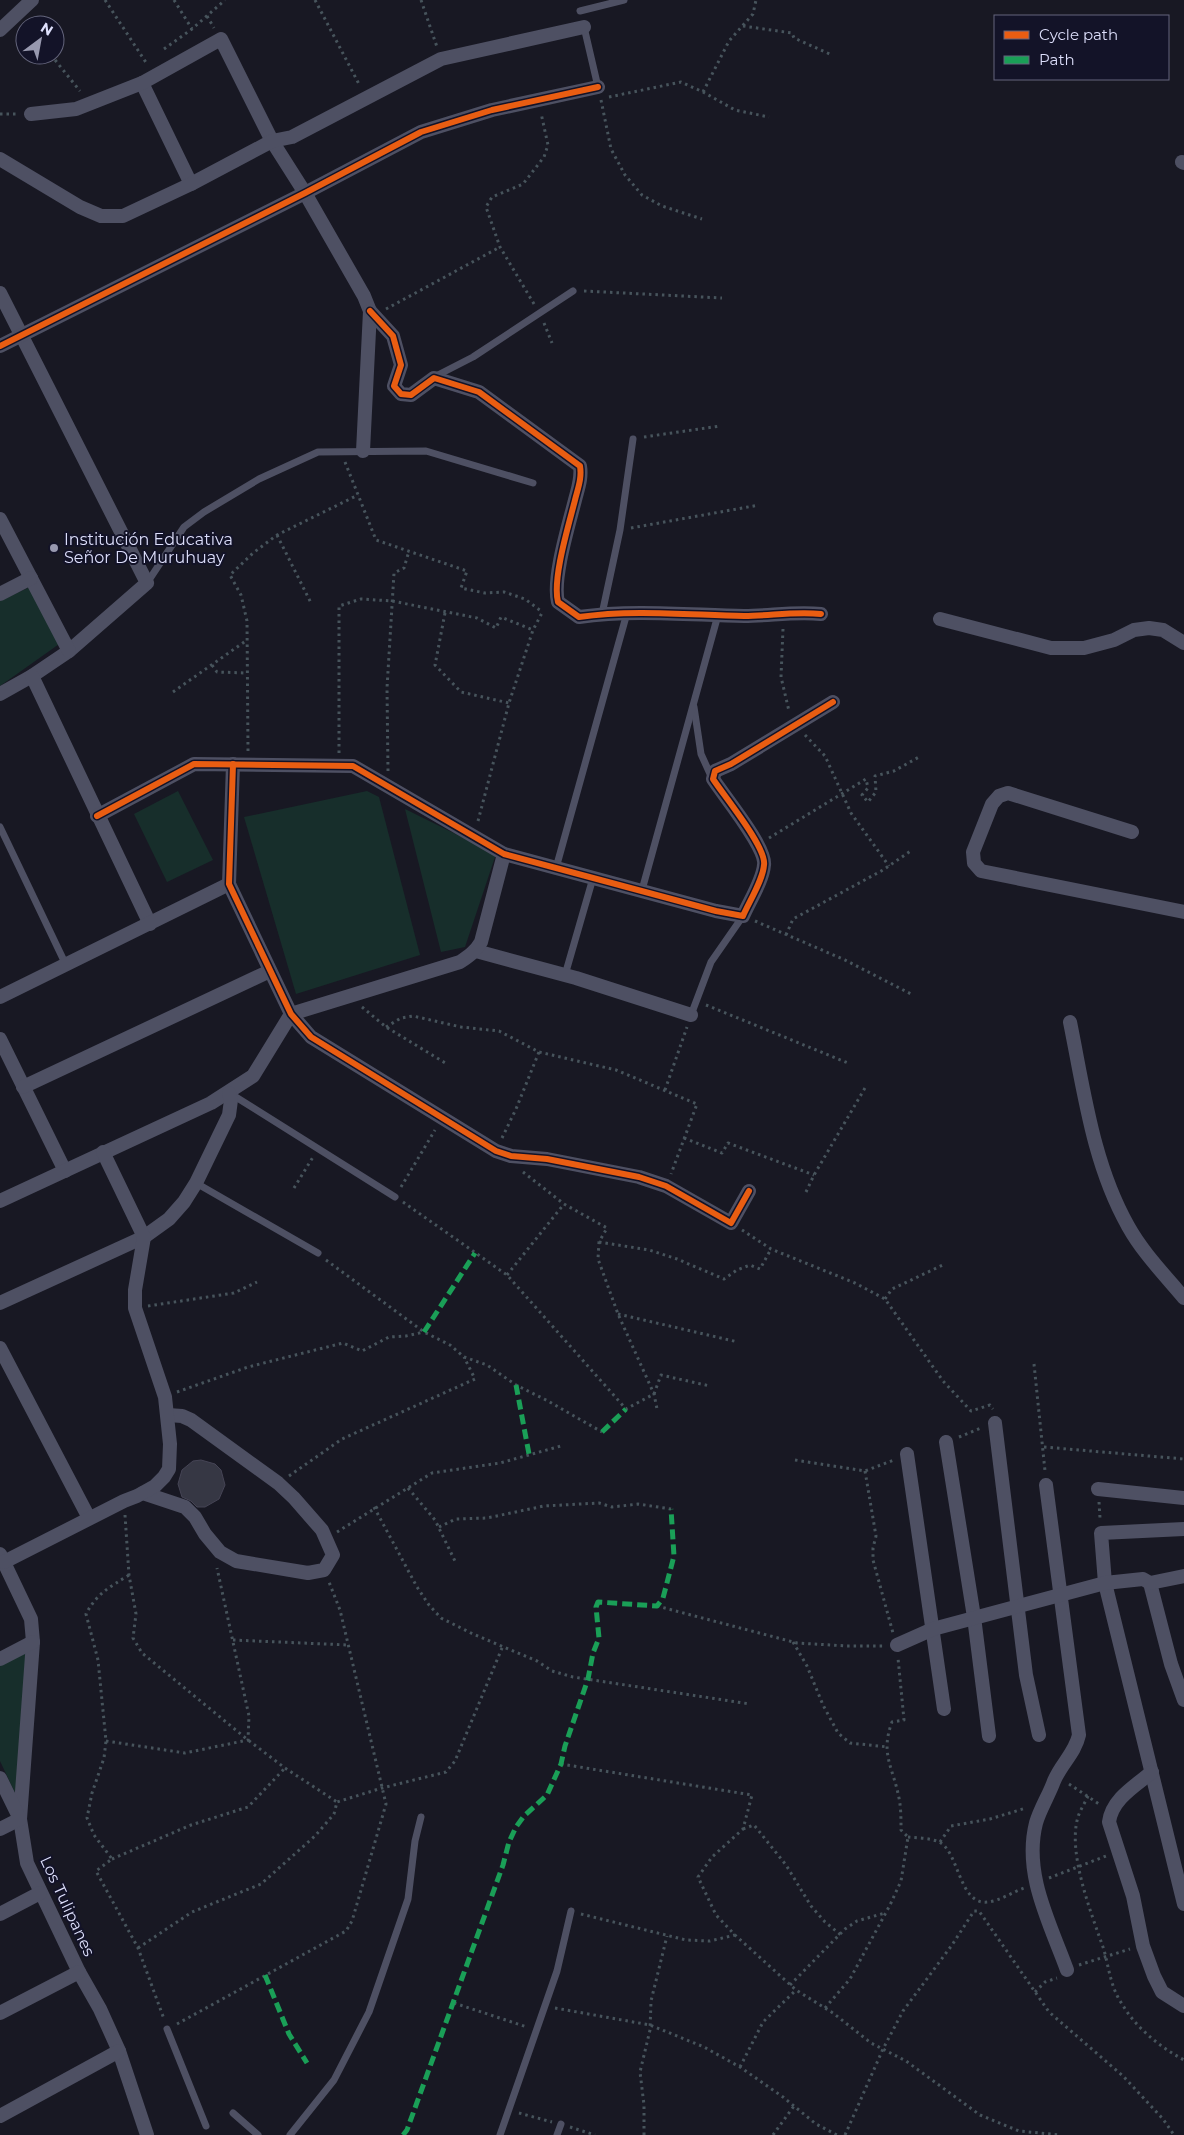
<svg xmlns="http://www.w3.org/2000/svg" width="1184" height="2135" viewBox="0 0 1184 2135" font-family="Montserrat,sans-serif">
<style>
.green{fill:#172e2b}
.building{fill:#363744;stroke:#454455}
.lines{fill:none;stroke-linecap:round;stroke-linejoin:round}
.path{stroke:#47545c;stroke-width:3;stroke-dasharray:2.5 4;stroke-linecap:butt}
.service{stroke:#4e5063;stroke-width:7}
.minor{stroke:#4e5063;stroke-width:14}
.quiet{stroke:#1a9f57;stroke-width:5;stroke-dasharray:10 5;stroke-linecap:butt}
.cycleway-casing{stroke:#131328;stroke-width:9}
.cycleway{stroke:#e95d12;stroke-width:6}
.poi-dot{fill:#9899af;stroke:#131328;stroke-width:2}
.labels{text-anchor:middle;stroke-width:4;stroke-linejoin:round;paint-order:stroke}
.poi-label{font-size:16px;fill:#dddffb;stroke:#131328;text-anchor:start}
.street-label{font-size:16px;fill:#dddffb;stroke:#131328}
</style>
<rect width="100%" height="100%" fill="#181823"/>
<g class="green">
<polygon points="32,586 62,642 0,686 0,601"/>
<polygon points="178,791 213,860 167,882 134,814"/>
<polygon points="367,791 379,797 420,955 296,994 244,817"/>
<polygon points="405,809 496,854 465,947 441,952"/>
<polygon points="26,1651 17,1797 0,1761 0,1663"/>
</g>
<polygon class="building" points="201,1460 215,1464 221,1470 225,1485 219,1499 205,1507 197,1507 191,1501 182,1497 178,1484 182,1470 193,1461"/>
<g class="lines">
<g class="path">
<polyline points="105,0 147,64"/>
<polyline points="174,0 192,29"/>
<polyline points="315,0 360,86"/>
<polyline points="421,0 437,47"/>
<polyline points="207,16 214,28"/>
<polyline points="743,26 792,33 794,38 832,55"/>
<polyline points="164,49 192,29 225,0"/>
<polyline points="51,55 80,91"/>
<polyline points="703,92 729,41 753,14 756,0"/>
<polyline points="609,97 681,82 703,92 735,110 769,117"/>
<polyline points="601,100 611,149 625,175 642,195 662,206 702,219"/>
<polyline points="0,114 18,114"/>
<polyline points="584,291 722,298"/>
<polyline points="534,304 500,247 486,207 492,197 523,184 544,157 548,145 541,113"/>
<polyline points="386,309 500,247"/>
<polyline points="544,323 552,343"/>
<polyline points="644,437 720,426"/>
<polyline points="345,462 376,540 467,571 461,588 485,593 504,592 525,599 541,611"/>
<polyline points="631,528 759,505"/>
<polyline points="277,535 311,603"/>
<polyline points="445,613 435,665 461,692 509,703"/>
<polyline points="783,629 781,677 789,711"/>
<polyline points="212,665 217,672 247,673"/>
<polyline points="173,692 247,640"/>
<polyline points="805,735 825,756 851,813 889,866"/>
<polyline points="248,751 247,621 241,595 230,575 253,553 277,535 358,495"/>
<polyline points="339,753 339,606 361,599 392,601 477,618 496,628 501,617 533,630"/>
<polyline points="388,771 387,688 394,573 404,568 409,551"/>
<polyline points="478,821 509,703 533,630 543,611"/>
<polyline points="769,838 866,779 868,788 862,795 868,802 876,792 875,776 894,771 919,757"/>
<polyline points="755,921 845,960 913,995"/>
<polyline points="786,935 793,919 883,870 912,850"/>
<polyline points="706,1005 848,1063"/>
<polyline points="362,1007 386,1027 447,1064"/>
<polyline points="386,1027 401,1018 413,1016 461,1027 499,1031 539,1052 616,1070 697,1104 671,1174"/>
<polyline points="665,1090 687,1027"/>
<polyline points="502,1138 516,1109 539,1052"/>
<polyline points="684,1138 722,1153 728,1143 814,1175"/>
<polyline points="523,1172 564,1204 607,1228 599,1242 598,1259 618,1314 654,1394 657,1409"/>
<polyline points="401,1187 435,1130"/>
<polyline points="294,1188 313,1157"/>
<polyline points="806,1192 814,1175 865,1088"/>
<polyline points="403,1202 507,1275 626,1409 654,1394 661,1375 710,1386"/>
<polyline points="742,1230 771,1249 855,1283 885,1299 943,1381 971,1411 990,1405 993,1409"/>
<polyline points="599,1242 649,1250 677,1259 724,1279 737,1270 750,1265 760,1269 771,1249"/>
<polyline points="326,1260 424,1332 450,1345 464,1357 487,1365 516,1385 548,1401 602,1432"/>
<polyline points="507,1275 564,1204"/>
<polyline points="885,1299 892,1289 945,1264"/>
<polyline points="148,1306 234,1293 257,1282"/>
<polyline points="618,1314 738,1342"/>
<polyline points="1034,1364 1045,1471"/>
<polyline points="177,1392 248,1367 343,1343 362,1351 389,1337 406,1336 424,1332"/>
<polyline points="959,1437 981,1428"/>
<polyline points="1044,1447 1184,1459"/>
<polyline points="795,1460 865,1471 894,1460"/>
<polyline points="865,1471 876,1536 873,1548 873,1560 893,1633"/>
<polyline points="289,1476 342,1439 475,1379 464,1357"/>
<polyline points="408,1488 435,1520 455,1561"/>
<polyline points="1099,1502 1100,1518"/>
<polyline points="374,1507 417,1587 429,1605 441,1618 473,1634 537,1661 552,1671 573,1677 750,1704"/>
<polyline points="125,1515 129,1575 136,1614 133,1638 142,1653 248,1740 285,1768 337,1802"/>
<polyline points="439,1527 456,1519 487,1518 544,1506 599,1503 612,1507 638,1504 671,1509"/>
<polyline points="337,1532 432,1473 500,1463 561,1446"/>
<path d="M129 1575C110 1587 97 1593 86 1614L98 1660 106 1741 104 1758 92 1793 87 1818 94 1835 112 1859 96 1871 138 1948 164 2019"/>
<polyline points="657,1606 797,1643 847,1646 884,1646"/>
<polyline points="233,1640 348,1645"/>
<polyline points="793,1642 807,1666 823,1705 838,1733 850,1743 888,1747"/>
<polyline points="106,1741 185,1753 248,1740 249,1716 217,1568"/>
<polyline points="561,1764 752,1795 743,1829 712,1857 698,1877 716,1915 735,1935 796,1990 833,2013 871,2043 906,2061 980,2115 1019,2131 1060,2135"/>
<polyline points="1069,1784 1099,1804"/>
<path d="M1088 1796C1085 1803 1080 1810 1078 1817 1067 1853 1092 1915 1104 1950 1109 1969 1111 1988 1122 2004 1136 2028 1160 2047 1184 2060"/>
<polyline points="743,1829 754,1825 786,1865 811,1906 825,1922 841,1935"/>
<path d="M908 1837C918 1838 930 1838 939 1842 959 1851 959 1906 988 1902 999 1901 1013 1892 1024 1888"/>
<polyline points="940,1842 951,1826 990,1819 1026,1808"/>
<polyline points="112,1859 191,1825 248,1807 285,1768"/>
<polyline points="1049,1878 1106,1856"/>
<polyline points="581,1914 686,1940 710,1941 735,1935"/>
<polyline points="138,1948 192,1912 261,1884 315,1836 334,1814 337,1802 382,1788 446,1772 455,1761 502,1648"/>
<polyline points="1079,1965 1130,1949"/>
<polyline points="790,1985 845,1929 857,1921 885,1913"/>
<polyline points="1035,1992 1045,1982 1057,1978"/>
<polyline points="454,2003 527,2027"/>
<polyline points="555,2008 650,2025 704,2047 740,2067 783,2097 816,2124 837,2135"/>
<path d="M825 2008 850 1979 890 1905 901 1881 908 1837 901 1830C901 1819 901 1808 899 1798 893 1767 880 1754 892 1722L904 1720 898 1658"/>
<polyline points="177,2024 346,1931 352,1921 386,1804 340,1610 329,1582"/>
<polyline points="740,2067 763,2022 796,1990"/>
<polyline points="519,2113 552,2122"/>
<polyline points="570,2127 595,2135"/>
<polyline points="644,2135 644,2105 640,2072 650,2030 651,2001 667,1936"/>
<polyline points="773,2135 794,2106"/>
<polyline points="845,2135 883,2049 903,2011 952,1945 974,1911 979,1911 1049,2012 1123,2076 1163,2119 1174,2135"/>
</g>
<g class="service">
<polyline points="580,11 624,0"/>
<polyline points="584,27 598,87"/>
<polyline points="434,377 473,357 573,291"/>
<polyline points="147,583 184,527 204,512 259,479 318,452 426,451 533,483"/>
<polyline points="602,614 620,530 633,439"/>
<polyline points="694,707 701,754 711,776"/>
<polyline points="0,827 66,965"/>
<polyline points="556,868 627,613"/>
<polyline points="642,890 718,615"/>
<polyline points="565,975 593,878"/>
<polyline points="691,1015 711,962 743,916"/>
<polyline points="231,1094 395,1197"/>
<polyline points="196,1183 318,1253"/>
<polyline points="167,2029 206,2126"/>
<polyline points="233,2113 258,2135"/>
<polyline points="290,2135 334,2080 369,2012 408,1899 415,1841 421,1817"/>
<polyline points="500,2135 557,1971 571,1911"/>
<polyline points="557,2135 561,2124"/>
</g>
<g class="minor">
<polyline points="0,30 32,0"/>
<polyline points="142,83 191,184"/>
<polyline points="31,114 76,109 142,83 221,39 272,141 305,193 364,296 370,311 363,451"/>
<polyline points="0,159 80,207 101,216 123,216 191,184 272,141 292,137 441,59 584,27"/>
<polyline points="1182,162 1184,163"/>
<polyline points="0,293 147,583 69,651 32,676 0,694"/>
<path d="M370 311 393 336 401 365 394 386 401 394 411 395 434 378 479 392 580 466C582 478 578 488 575 500 569 524 552 579 558 602L579 617C634 609 690 615 744 616 770 616 795 611 821 614"/>
<polyline points="0,346 305,193 421,132 492,110 598,87"/>
<polyline points="0,519 69,651"/>
<polyline points="0,594 31,578"/>
<polyline points="940,619 1051,648 1084,648 1114,640 1134,630 1149,628 1163,630 1184,643"/>
<polyline points="32,676 150,924"/>
<polyline points="233,764 229,884 291,1014 311,1037 496,1151 511,1156 547,1159 639,1177 666,1186 731,1223 749,1191"/>
<path d="M97 816 194 764 353 766 504 854 716 911 743 916C749 902 763 880 764 865 767 848 724 796 713 779L715 771 731 764 833 702"/>
<polyline points="1132,832 1008,793 999,796 992,804 973,852 974,863 981,871 1184,912"/>
<polyline points="476,951 576,978 691,1015"/>
<polyline points="0,997 229,884"/>
<path d="M1070 1022C1084 1091 1093 1164 1128 1226 1143 1253 1164 1274 1184 1298"/>
<polyline points="0,1039 65,1171"/>
<polyline points="23,1087 270,971"/>
<path d="M0 1201 211 1103 253 1076 291 1014 460 962C469 956 475 952 481 942L504 854"/>
<polyline points="0,1303 144,1237 169,1219 184,1202 196,1183 229,1115 231,1100 229,1093"/>
<polyline points="0,1348 89,1518"/>
<polyline points="995,1423 1026,1675 1039,1735"/>
<polyline points="946,1442 974,1617 989,1736"/>
<polyline points="907,1454 944,1709"/>
<path d="M1046 1485 1079 1735C1075 1753 1061 1764 1054 1781 1049 1795 1040 1809 1036 1823 1023 1874 1050 1923 1067 1970"/>
<polyline points="1098,1489 1184,1498"/>
<polyline points="143,1493 185,1507 195,1517 205,1534 220,1552 236,1561 308,1573 324,1570 333,1555 322,1530 294,1498 278,1483 191,1420 182,1416 168,1415"/>
<polyline points="1184,1529 1101,1533 1105,1583 1184,1904"/>
<polyline points="0,1554 31,1619 33,1642 20,1819 27,1863 79,1972 100,2009 119,2051 147,2135"/>
<polyline points="4,1562 124,1501 137,1496 155,1486 164,1477 169,1469 170,1444 165,1397 135,1308 135,1290 144,1237 103,1152"/>
<polyline points="1150,1583 1171,1664 1184,1700"/>
<polyline points="897,1645 933,1629 1105,1583 1143,1579 1150,1583 1184,1576"/>
<polyline points="0,1659 33,1642"/>
<path d="M1152 1772C1135 1786 1112 1799 1109 1822L1133 1896 1143 1946 1154 1976 1162 1992 1184 2006"/>
<polyline points="0,1778 20,1819 0,1829"/>
<polyline points="0,1914 40,1893"/>
<polyline points="0,2013 79,1972"/>
<polyline points="0,2116 119,2051"/>
</g>
<g class="quiet">
<polyline points="424,1332 475,1253"/>
<polyline points="516,1385 529,1454"/>
<polyline points="602,1432 626,1409"/>
<polyline points="265,1975 289,2034 307,2063"/>
<polyline points="403,2135 407,2130 503,1865 509,1842 516,1827 524,1816 547,1795 561,1764 565,1746 588,1679 593,1653 599,1638 596,1607 598,1602 657,1606 663,1598 674,1556 671,1509"/>
</g>
<g class="cycleway-casing">
<g id="cycleway">
<path d="M370 311 393 336 401 365 394 386 401 394 411 395 434 378 479 392 580 466C582 478 578 488 575 500 569 524 552 579 558 602L579 617C634 609 690 615 744 616 770 616 795 611 821 614"/>
<polyline points="0,346 305,193 421,132 492,110 598,87"/>
<polyline points="233,764 229,884 291,1014 311,1037 496,1151 511,1156 547,1159 639,1177 666,1186 731,1223 749,1191"/>
<path d="M97 816 194 764 353 766 504 854 716 911 743 916C749 902 763 880 764 865 767 848 724 796 713 779L715 771 731 764 833 702"/>
</g>
</g>
<use href="#cycleway" class="cycleway"/>
</g>
<circle class="poi-dot" cx="54" cy="548" r="5"/>
<g class="labels">
<g class="poi-label">
<text x="64" y="545">Institución Educativa<tspan x="64" dy="18">Señor De Muruhuay</tspan></text>
</g>
<g class="street-label">
<text transform="translate(68 1906) rotate(65)" y="6">Los Tulipanes</text>
</g>
</g>
<rect x="994" y="15" width="175" height="65" fill="#131328" stroke="#64657c"/>
<rect x="1004" y="31" width="25" height="8" fill="#e95d12" stroke="#64657c"/>
<text x="1039" y="40" font-size="15" fill="#dddffb">Cycle path</text>
<rect x="1004" y="56" width="25" height="8" fill="#1a9f57" stroke="#64657c"/>
<text x="1039" y="65" font-size="15" fill="#dddffb">Path</text>
<g transform="translate(40 40) rotate(32)"><circle r="24" fill="#131328" stroke="#64657c"/>
<path d="M0-4L9 19L0 12L-9 19Z" fill="#9899af"/>
<text y="-8" font-size="14" font-weight="bold" text-anchor="middle" fill="#dddffb">N</text>
</g>
</svg>
